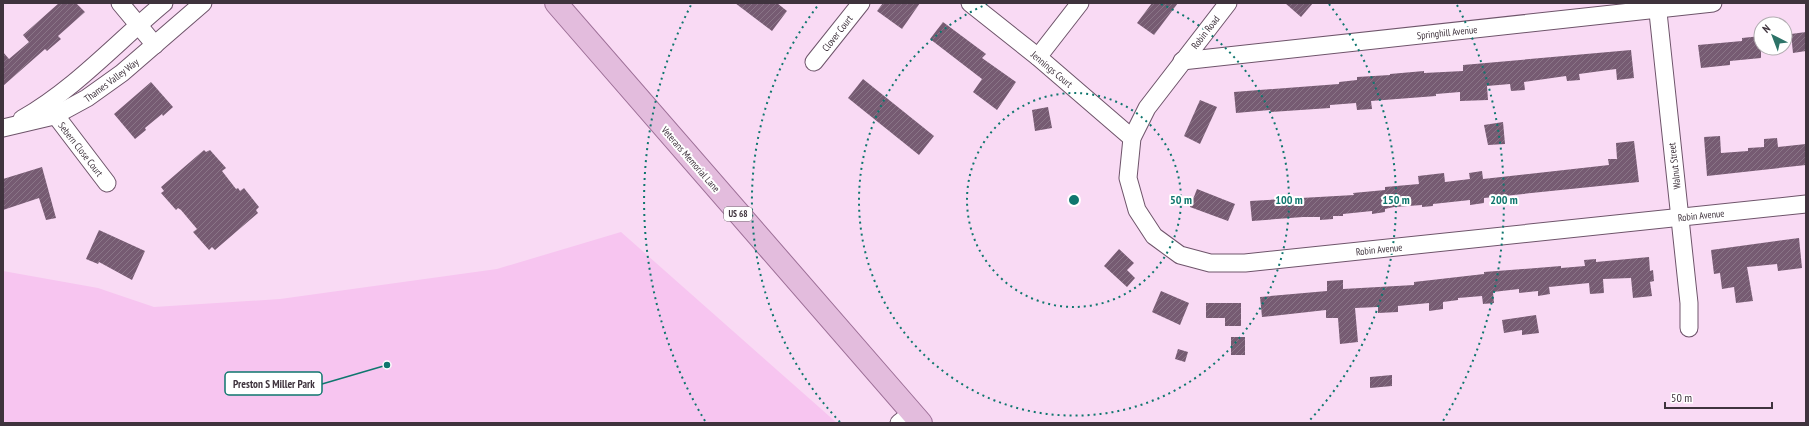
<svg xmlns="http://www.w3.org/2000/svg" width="1809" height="426" viewBox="0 0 1809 426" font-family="'PT Sans Narrow',sans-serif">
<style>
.green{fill:#f7c5f0}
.building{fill:url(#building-hatch)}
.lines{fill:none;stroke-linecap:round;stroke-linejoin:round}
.minor-casing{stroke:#6e546a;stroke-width:19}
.major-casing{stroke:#9d6f97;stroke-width:24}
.minor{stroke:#fff;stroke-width:17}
.major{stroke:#e3bcdd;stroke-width:22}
.ring{fill:none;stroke:#0f766e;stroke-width:2;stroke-dasharray:2 4}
.labels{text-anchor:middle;stroke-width:4;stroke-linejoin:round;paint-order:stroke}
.shield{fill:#fff;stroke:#797077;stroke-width:1}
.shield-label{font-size:9px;font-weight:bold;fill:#3f333d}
.street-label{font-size:10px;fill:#3f333d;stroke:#fff}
.centre{fill:#0f766e;stroke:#fff;stroke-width:2}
.ring-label{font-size:12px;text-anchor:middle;font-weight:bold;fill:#0f766e;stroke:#fff;stroke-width:4;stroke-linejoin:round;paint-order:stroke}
.leader{fill:none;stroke:#0f766e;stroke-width:1.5}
.callout-dot{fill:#0f766e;stroke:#fff;stroke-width:1.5}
.callout{fill:#fff;stroke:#0f766e;stroke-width:1.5}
.callout-label{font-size:11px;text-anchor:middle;font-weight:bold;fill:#3f333d}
</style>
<defs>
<pattern id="building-hatch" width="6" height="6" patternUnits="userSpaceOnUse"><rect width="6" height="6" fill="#765b72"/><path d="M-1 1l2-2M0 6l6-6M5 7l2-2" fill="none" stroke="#8a7587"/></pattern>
</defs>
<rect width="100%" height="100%" fill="#f9daf4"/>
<polygon class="green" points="621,232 837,423 3,423 3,271 98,288 154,307 280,299 497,269"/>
<g class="building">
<polygon points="59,3 76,3 85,12 58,36 61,39 47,51 45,49 3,86 3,52 9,59 29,42 23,35"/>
<polygon points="735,3 777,3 787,11 772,31"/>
<polygon points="883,3 920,3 902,29 877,11"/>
<polygon points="1152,3 1178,3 1154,35 1137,23"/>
<polygon points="1285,3 1313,3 1301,17"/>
<polygon points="943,22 986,54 982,58 1016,82 997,110 973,92 982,79 930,39"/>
<polygon points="1806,32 1806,51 1793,53 1791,34"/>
<polygon points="1761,36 1761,58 1730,61 1730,65 1701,68 1698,45 1742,41 1742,38"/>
<polygon points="1631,50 1634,78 1617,80 1616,69 1579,74 1580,80 1567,81 1566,76 1524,82 1525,90 1511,91 1510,84 1487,86 1488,100 1460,101 1460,92 1436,94 1436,96 1371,101 1372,109 1357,110 1356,103 1330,105 1330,108 1271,112 1270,110 1236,113 1234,92 1339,84 1339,82 1357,80 1357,77 1390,75 1390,74 1424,71 1424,73 1463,71 1463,65"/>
<polygon points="863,79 934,136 919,155 848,98"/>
<polygon points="151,82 173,107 163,116 162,114 145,128 146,130 135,139 114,114"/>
<polygon points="1200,100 1217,107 1200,144 1184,136"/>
<polygon points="1048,107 1052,128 1035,131 1032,110"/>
<polygon points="1503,122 1505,144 1488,145 1484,125"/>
<polygon points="1720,136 1721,153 1748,151 1748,148 1764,147 1764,139 1777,138 1778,147 1806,144 1806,165 1707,176 1704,137"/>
<polygon points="1634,141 1639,182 1484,198 1484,203 1470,205 1470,200 1433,204 1433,206 1422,207 1422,205 1394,207 1385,209 1385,212 1372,214 1372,211 1343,214 1343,216 1333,216 1333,219 1320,220 1320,217 1303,217 1252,221 1250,201 1354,195 1353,193 1385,190 1385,187 1419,184 1418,176 1444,173 1445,182 1470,179 1469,173 1482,171 1483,179 1609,165 1608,159 1617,159 1616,143"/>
<polygon points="204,150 206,152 210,150 226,168 222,171 236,189 238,188 240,191 244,188 259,207 256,210 258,213 215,250 212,247 209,250 193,232 197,229 181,210 178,208 176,210 161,193 164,191 161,187"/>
<polygon points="42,167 56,218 46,220 39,198 3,210 3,179"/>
<polygon points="1197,189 1235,204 1228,221 1190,207"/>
<polygon points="99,230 145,251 132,280 99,262 98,264 86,259"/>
<polygon points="1799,238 1802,268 1778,271 1777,264 1747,267 1753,301 1736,303 1734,287 1722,289 1720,273 1714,274 1711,250"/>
<polygon points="1119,249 1134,263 1127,270 1135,278 1127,287 1104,266"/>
<polygon points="1649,257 1650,271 1653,270 1654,281 1650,282 1652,296 1633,298 1631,278 1603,279 1604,293 1590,294 1589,283 1549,287 1550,294 1538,296 1538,291 1519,293 1519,289 1493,292 1494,303 1483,304 1482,296 1458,298 1458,300 1443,302 1443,309 1429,311 1429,303 1398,306 1398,312 1378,313 1378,307 1355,308 1358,342 1340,344 1338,318 1326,318 1326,310 1262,317 1260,297 1327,291 1327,281 1343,280 1343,289 1414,285 1414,282 1484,274 1484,272 1561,266 1561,268 1585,266 1584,260 1596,259 1596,262"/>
<polygon points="1161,291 1189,303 1180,325 1152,312"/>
<polygon points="1206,303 1241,303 1241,326 1225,326 1225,318 1206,318"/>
<polygon points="1536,315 1539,333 1522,335 1522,330 1504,333 1502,320"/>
<rect x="1231" y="337" width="14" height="18"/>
<polygon points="1178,349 1188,352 1185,362 1175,359"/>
<polygon points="1392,375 1392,386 1370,388 1370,377"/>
</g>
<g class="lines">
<g class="minor-casing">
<g id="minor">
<polyline points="120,3 155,45"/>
<polyline points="970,3 1038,57 1132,138"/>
<polyline points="1228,3 1147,108 1132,138 1128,178 1137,210 1154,236 1180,255 1210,263 1245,263 1806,204"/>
<polyline points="1657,3 1689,303 1689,328"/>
<polyline points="1038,57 1080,3"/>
<polyline points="1182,61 1713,3"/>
<polyline points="814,62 861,3"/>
<polyline points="56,116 107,183"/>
<path d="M22 119C75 89 117 42 164 3"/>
<polyline points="3,128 54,116 87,98 122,73 203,3"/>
<polyline points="899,423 912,413"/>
</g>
</g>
<g class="major-casing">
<polyline id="major" points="556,3 921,423"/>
</g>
<use href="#minor" class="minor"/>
<use href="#major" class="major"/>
</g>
<g class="ring">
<circle cx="1074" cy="200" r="107"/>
<path d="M1161 4A215 215 0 1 1 987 4"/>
<path d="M840 422A322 322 0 0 1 819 4M1329 4A322 322 0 0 1 1308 422"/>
<path d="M705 421A430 430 0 0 1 691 5M1457 5A430 430 0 0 1 1443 421"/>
</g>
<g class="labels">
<rect class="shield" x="724" y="207" width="28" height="14" rx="3"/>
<g class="shield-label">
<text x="738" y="217">US 68</text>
</g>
<g class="street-label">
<text transform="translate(1205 32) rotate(-52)" y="4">Robin Road</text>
<text transform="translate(1447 32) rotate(-6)" y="4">Springhill Avenue</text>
<text transform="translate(837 33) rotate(-52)" y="4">Clover Court</text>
<text transform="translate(1052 69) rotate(40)" y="4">Jennings Court</text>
<text transform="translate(111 80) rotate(-37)" y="4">Thames Valley Way</text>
<text transform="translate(81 149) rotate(52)" y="4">Sebern Close Court</text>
<text transform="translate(691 159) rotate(49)" y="4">Veterans Memorial Lane</text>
<text transform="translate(1674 166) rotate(-97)" y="4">Walnut Street</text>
<text transform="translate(1701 215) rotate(-6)" y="4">Robin Avenue</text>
<text transform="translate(1379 249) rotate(-6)" y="4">Robin Avenue</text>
</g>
</g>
<circle cx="1074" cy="200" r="6" class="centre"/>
<g class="ring-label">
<text x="1181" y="204">50 m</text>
<text x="1289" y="204">100 m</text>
<text x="1396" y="204">150 m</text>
<text x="1504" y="204">200 m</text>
</g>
<path class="leader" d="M387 365L322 384"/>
<circle class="callout-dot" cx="387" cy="365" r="4"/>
<rect class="callout" x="225" y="372" width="97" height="23" rx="4"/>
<g class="callout-label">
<text x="274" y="388">Preston S Miller Park</text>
</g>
<rect width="1809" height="426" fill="none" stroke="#3f333d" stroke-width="8"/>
<g transform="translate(1773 36) rotate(318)"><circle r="19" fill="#ffffff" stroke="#b2adb1"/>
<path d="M0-3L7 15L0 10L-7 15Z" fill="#2d7368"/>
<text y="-6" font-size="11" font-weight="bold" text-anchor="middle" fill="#3f333d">N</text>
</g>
<path d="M1665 402v6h107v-6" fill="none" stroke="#3f333d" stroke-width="2"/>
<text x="1671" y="402" font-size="12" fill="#3f333d" stroke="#ffffff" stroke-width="3" paint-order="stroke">50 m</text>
</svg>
